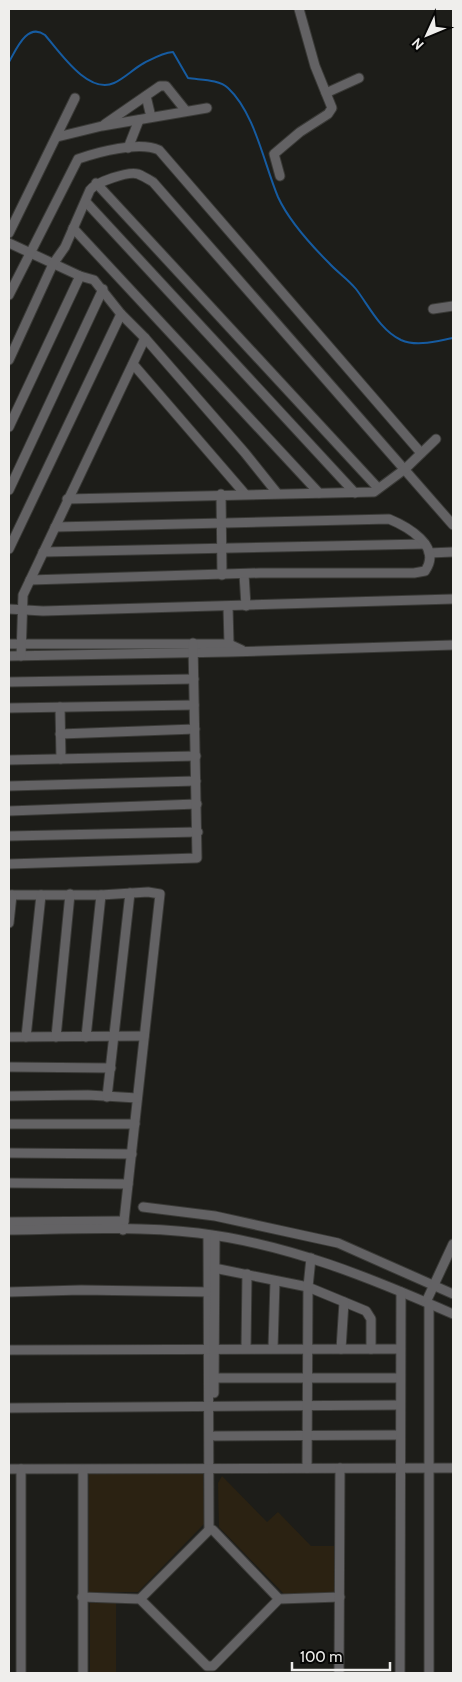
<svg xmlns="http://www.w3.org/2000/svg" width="462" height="1682" viewBox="0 0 462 1682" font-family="Cabin,sans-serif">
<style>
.education{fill:#2b2212}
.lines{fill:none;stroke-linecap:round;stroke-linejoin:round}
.stream{stroke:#165ba0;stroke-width:2}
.minor-casing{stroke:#3a3a37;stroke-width:11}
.minor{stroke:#636264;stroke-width:9}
</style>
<rect width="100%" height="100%" fill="#1d1d19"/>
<g class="education">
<polygon points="89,1474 203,1474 204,1524 138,1592 89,1592"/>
<polygon points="222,1476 267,1522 278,1512 311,1546 334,1546 335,1594 284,1594 219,1527 218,1483"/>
<rect x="90" y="1603" width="26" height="70"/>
</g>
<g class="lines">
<path class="stream" d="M9 62C16 50 27 22 45 35 59 51 88 95 114 83 125 78 133 69 144 63 154 58 162 53 173 52L188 78C200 80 219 79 228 88 255 113 264 164 278 197 289 221 310 244 329 263 337 272 348 279 356 289 369 306 380 330 401 340 417 347 437 341 453 338"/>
<g class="minor-casing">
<g id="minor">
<polyline points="326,93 359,78"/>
<polyline points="146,96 151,117"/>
<polyline points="105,124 160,86 166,86 186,111"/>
<polyline points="57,137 102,126 207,108"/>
<polyline points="128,148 139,120"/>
<polyline points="280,176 274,154 300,132 328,114 332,108 315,66 299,9"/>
<polyline points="96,183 378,488"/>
<polyline points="86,202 355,493"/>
<polyline points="73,228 319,493"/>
<polyline points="9,233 75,98"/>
<polyline points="9,243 80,276 94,280 121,314 145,338 245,453 277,493"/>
<path d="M9 295 78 159C98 152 139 141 159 150L421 453"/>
<polyline points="433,309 453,306"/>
<path d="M9 360 53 264 65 247 90 190C96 182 128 171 138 174 143 176 148 179 153 182L453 525"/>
<polyline points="133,364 245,494"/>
<polyline points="9,427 80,276"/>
<polyline points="9,490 103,289"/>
<polyline points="221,494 222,575"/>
<polyline points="67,499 374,492 405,469 436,439"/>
<polyline points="9,549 121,314"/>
<polyline points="43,552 425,544"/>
<polyline points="429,553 453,552"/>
<polyline points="244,574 246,606"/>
<path d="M30 580 260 573H414L425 571C443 546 406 526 389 519L55 527"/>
<polyline points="228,607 229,644"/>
<polyline points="9,609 43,611 453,599"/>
<polyline points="9,644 229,644 242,650"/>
<polyline points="9,656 229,652 453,645"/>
<polyline points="21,656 23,595 145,338"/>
<polyline points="9,682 194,679"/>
<polyline points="60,707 61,759"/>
<polyline points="9,708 194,705"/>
<polyline points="60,734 195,729"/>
<polyline points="9,760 196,756"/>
<polyline points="9,786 196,781"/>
<polyline points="9,811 197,804"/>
<polyline points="9,836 198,832"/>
<polyline points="9,864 197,858 193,643"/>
<polyline points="9,895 101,895 148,892 160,894 123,1230"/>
<polyline points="9,923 12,895"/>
<polyline points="9,1037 144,1036"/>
<polyline points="26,1037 41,895"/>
<polyline points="56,1037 70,894"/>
<polyline points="86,1037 101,895"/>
<polyline points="9,1067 111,1068"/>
<polyline points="9,1096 88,1095 137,1098"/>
<polyline points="107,1097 130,893"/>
<polyline points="9,1124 135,1124"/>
<polyline points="9,1153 132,1154"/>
<polyline points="9,1183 128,1184"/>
<polyline points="143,1207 215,1216 338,1243 453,1294"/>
<polyline points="9,1222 124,1221"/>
<path d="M9 1230C71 1229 136 1226 198 1233 288 1244 371 1278 453 1314"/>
<polyline points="208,1235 209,1530"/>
<polyline points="214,1268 308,1287 366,1311 371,1319 371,1349"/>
<polyline points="9,1292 81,1290 211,1292"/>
<polyline points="426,1302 453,1244"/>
<polyline points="246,1348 247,1274"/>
<polyline points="273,1348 275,1281"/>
<polyline points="341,1349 344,1302"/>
<polyline points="9,1350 400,1349"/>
<polyline points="214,1378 400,1378"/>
<polyline points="214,1393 215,1236"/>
<polyline points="9,1408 400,1405"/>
<polyline points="215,1436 400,1435"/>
<polyline points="307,1468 308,1287 311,1258"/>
<polyline points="9,1469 453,1468"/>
<polyline points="21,1469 21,1673"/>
<polyline points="82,1597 140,1599 207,1666 213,1666 279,1599 340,1597"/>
<polyline points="140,1599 209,1530 213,1530 279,1599"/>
<polyline points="83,1673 83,1470"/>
<polyline points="339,1673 340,1468"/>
<polyline points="400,1673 401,1292"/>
<polyline points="429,1673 429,1304"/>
</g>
</g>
<use href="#minor" class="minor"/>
</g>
<rect width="462" height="1682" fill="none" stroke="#efeeec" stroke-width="20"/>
<g transform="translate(427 35) rotate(226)" stroke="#070706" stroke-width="4" paint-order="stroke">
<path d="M0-4L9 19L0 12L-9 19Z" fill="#efeeec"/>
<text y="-8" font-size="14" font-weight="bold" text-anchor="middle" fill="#efeeec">N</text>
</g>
<path d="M292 1662v8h98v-8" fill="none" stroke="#efeeec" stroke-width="2.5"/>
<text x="300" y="1662" font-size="15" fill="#efeeec" stroke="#070706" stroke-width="4" paint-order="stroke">100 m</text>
</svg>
